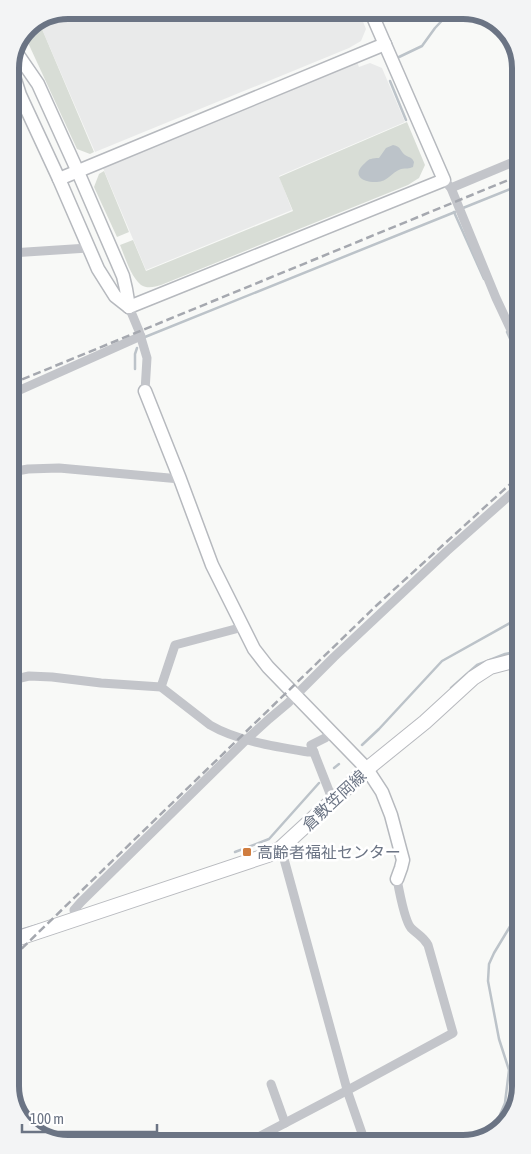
<svg xmlns="http://www.w3.org/2000/svg" width="531" height="1154" viewBox="0 0 531 1154" font-family="'Asap Condensed','Noto Sans JP',sans-serif">
<style>
.built{fill:#e9eaea}
.green{fill:#d8ddd6}
.water{fill:#bcc3c9}
.lines{fill:none;stroke-linecap:round;stroke-linejoin:round}
.stream{stroke:#bcc3c9;stroke-width:2.5}
.secondary-casing{stroke:#b6b9be;stroke-width:15}
.primary-casing{stroke:#b7b9be;stroke-width:16}
.street{stroke:#c3c5ca;stroke-width:9}
.secondary{stroke:#fff;stroke-width:12}
.primary{stroke:#fff;stroke-width:14}
.rail{stroke:#a5a8af;stroke-width:2.5;stroke-dasharray:8 4;stroke-linecap:butt}
.poi-dot{fill:#d07d3f;stroke:#fff;stroke-width:2}
.labels{text-anchor:middle;stroke-width:5;stroke-linejoin:round;paint-order:stroke}
.street-label{font-size:16px;fill:#6b7484;stroke:#fff}
.poi-label{font-size:16px;fill:#6b7484;stroke:#fff;text-anchor:start}
.rim{fill:none;stroke:#6b7484;stroke-width:6}
</style>
<rect width="100%" height="100%" fill="#f8f9f7"/>
<g class="built">
<polygon points="68,10 357,10 359,15 360,14 366,29 361,41 349,48 95,152 39,22"/>
<polygon points="357,62 359,67 370,63 382,68 405,122 279,176 292,210 146,270 103,168"/>
</g>
<g class="green">
<polygon points="39,22 94,152 90,154 77,149 24,34 27,27"/>
<path d="M407 122 425 165 419 178 408 185 161 285C155 287 147 289 141 285 131 277 125 257 120 245L133 240 146 271 293 211 279 177Z"/>
<polygon points="104,171 129,232 117,237 94,187 99,174"/>
</g>
<path class="water" d="M393 145C402 147 399 150 405 155 410 158 412 157 414 162L413 167C409 169 406 168 401 169 392 172 387 182 377 182 364 183 350 176 365 163 367 161 369 159 371 159 373 158 376 158 379 158L386 148Z"/>
<g class="lines">
<g class="stream">
<polyline points="360,10 361,14"/>
<polyline points="399,57 422,46 435,28 452,10"/>
<polyline points="390,81 406,120"/>
<polyline points="463,208 518,186"/>
<polyline points="454,212 484,279"/>
<polyline points="507,332 519,358"/>
<polyline points="145,337 455,212"/>
<polyline points="135,369 135,354 137,348"/>
<polyline points="451,688 477,665 505,654 520,651"/>
<polyline points="362,745 379,729 442,661 519,618"/>
<polyline points="334,768 339,764"/>
<polyline points="235,852 269,839 319,783"/>
<polyline points="13,932 38,925"/>
<polyline points="481,1141 494,1129 505,1103 509,1070 499,1039 488,981 489,964 494,953 520,910"/>
</g>
<g class="secondary-casing">
<g id="secondary">
<polyline points="16,52 38,84 78,172 123,276 126,289 129,307"/>
<polyline points="10,64 20,95 59,179 98,269 115,296 129,307"/>
<polyline points="59,179 385,44"/>
<polyline points="129,307 444,180 370,10"/>
<polyline points="145,391 180,479 212,565 254,649 268,667 367,769 382,792 391,815 403,860 401,868 397,879"/>
</g>
</g>
<g class="primary-casing">
<polyline id="primary" points="13,940 268,855 281,848 367,769 425,722 473,678 490,667 520,659"/>
</g>
<g class="street">
<polyline points="444,180 451,188 496,298 519,347"/>
<polyline points="451,188 518,160"/>
<polyline points="11,253 88,248"/>
<polyline points="129,307 139,331 147,358 145,391"/>
<polyline points="11,394 141,336"/>
<polyline points="11,472 28,469 59,468 180,479"/>
<path d="M12 680 29 676 52 677 101 683 161 687 210 725C237 741 277 747 308 752H314"/>
<polyline points="161,687 175,645 243,627"/>
<polyline points="331,732 325,738 311,745 333,801"/>
<polyline points="281,848 348,1093 365,1142"/>
<polyline points="76,919 74,910 81,902 247,739 269,719 288,703 334,657 447,551 519,487"/>
<polyline points="271,1084 285,1123"/>
<path d="M247 1143 348 1090 453 1033 428 945C423 936 418 935 411 928 405 921 399 890 397 879"/>
</g>
<use href="#secondary" class="secondary"/>
<use href="#primary" class="primary"/>
<g class="rail">
<polyline points="11,384 518,176"/>
<polyline points="13,957 377,605 519,476"/>
</g>
</g>
<rect class="poi-dot" x="242" y="847" width="10" height="10" rx="2.5"/>
<g class="labels">
<g class="street-label">
<text transform="translate(334 800) rotate(-43)" y="6">倉敷笠岡線</text>
</g>
<g class="poi-label">
<text x="257" y="858">高齢者福祉センター</text>
</g>
</g>
<path d="M0 0H531V1154H0ZM68 19H463A49 49 0 0 1 512 68V1086A49 49 0 0 1 463 1135H68A49 49 0 0 1 19 1086V68A49 49 0 0 1 68 19Z" fill="#f3f4f5" fill-rule="evenodd"/>
<path class="rim" d="M68 19H463A49 49 0 0 1 512 68V1086A49 49 0 0 1 463 1135H68A49 49 0 0 1 19 1086V68A49 49 0 0 1 68 19Z"/>
<path d="M22 1124v8h135v-8" fill="none" stroke="#6b7484" stroke-width="2.5"/>
<text x="30" y="1124" font-size="15" fill="#6b7484" stroke="#ffffff" stroke-width="4" paint-order="stroke">100 m</text>
</svg>
